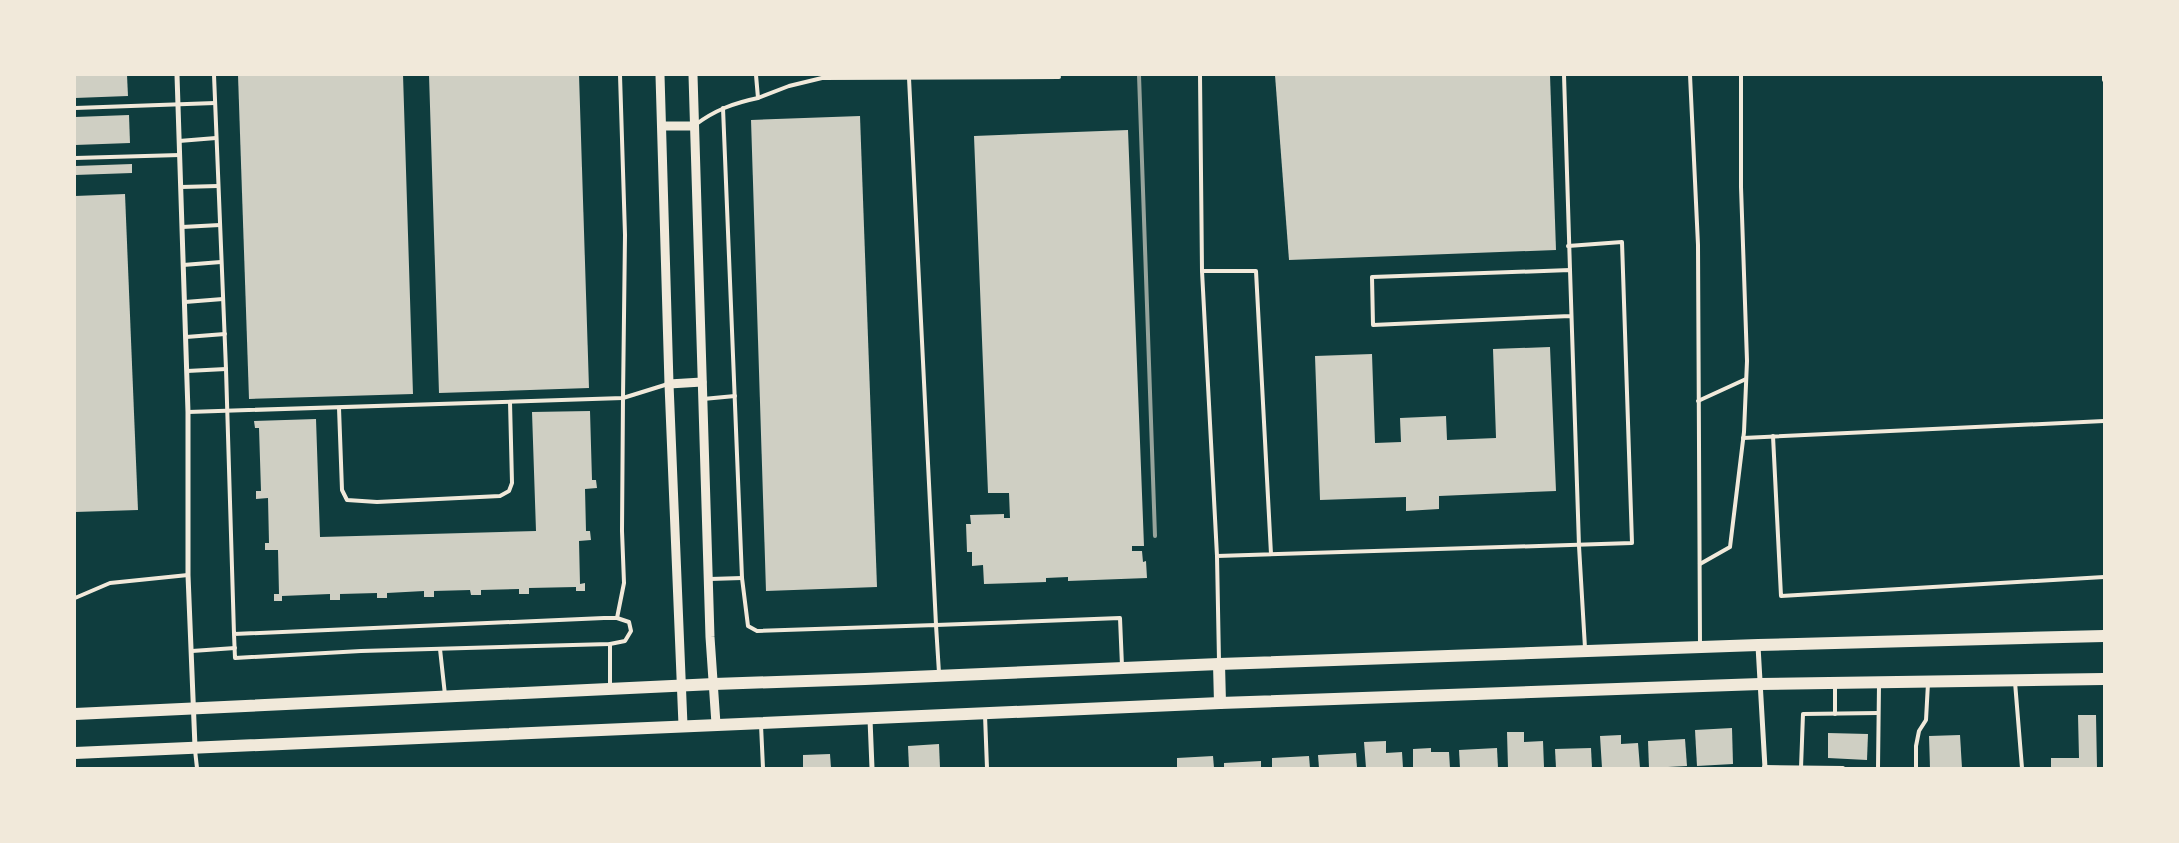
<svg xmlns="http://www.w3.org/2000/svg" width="2179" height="843" viewBox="0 0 2179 843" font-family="Overpass,sans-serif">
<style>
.building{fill:#cfcfc3}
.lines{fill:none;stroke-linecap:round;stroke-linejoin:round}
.service{stroke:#f1e9da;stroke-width:4}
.minor{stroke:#f1e9da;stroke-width:5}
.tertiary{stroke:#f1e9da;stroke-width:9}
.primary{stroke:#f1e9da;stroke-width:12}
.rail{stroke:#97a49c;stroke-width:4}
</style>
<rect width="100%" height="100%" fill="#0f3d3e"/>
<g class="building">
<polygon points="75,75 127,75 128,96 75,98"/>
<polygon points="238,75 403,75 413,394 249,399"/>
<polygon points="429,75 579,75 589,388 439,393"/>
<polygon points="1275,75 1550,75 1556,250 1289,260"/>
<polygon points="129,115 130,143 75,145 75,117"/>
<polygon points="860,116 877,587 766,591 751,120"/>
<polygon points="1128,130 1144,546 1132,546 1132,551 1142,551 1143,562 1146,561 1147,578 1068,581 1068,577 1046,578 1046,582 984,584 983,565 972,566 972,552 967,552 966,524 971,524 970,515 1004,514 1004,518 1010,518 1009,493 988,493 974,136"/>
<polygon points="132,164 132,173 75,175 75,166"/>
<polygon points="125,194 138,510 75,512 75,196"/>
<polygon points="1550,347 1556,491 1439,496 1439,509 1406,511 1406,497 1320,500 1315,356 1372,354 1375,443 1401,442 1400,418 1446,416 1447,440 1496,438 1493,349"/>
<polygon points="590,411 592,480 596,480 597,488 585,489 586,531 590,531 591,540 579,541 580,584 585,583 585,591 576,591 576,587 529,588 529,594 519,594 519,589 481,590 481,595 471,595 470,590 434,591 434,597 424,597 424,591 387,593 387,598 377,598 377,593 340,594 340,600 330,600 330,594 282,596 282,601 274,601 274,594 279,594 278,550 265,550 265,543 269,543 268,498 256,499 256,491 261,491 259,428 255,428 254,421 316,419 320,537 536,531 532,412"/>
<polygon points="2078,715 2096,715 2097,768 2051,768 2051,758 2079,758"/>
<polygon points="1732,728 1733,764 1697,766 1695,730"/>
<polygon points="1507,732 1524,732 1524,742 1543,741 1544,767 1508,768"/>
<polygon points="1828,733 1868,734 1867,760 1828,758"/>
<polygon points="1621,735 1621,744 1638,743 1640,768 1602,768 1600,736"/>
<polygon points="1960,735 1962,768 1930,768 1929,736"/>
<polygon points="1685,739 1687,766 1649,768 1648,741"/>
<polygon points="1386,741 1386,753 1402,752 1403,768 1366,768 1364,742"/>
<polygon points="939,744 940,768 909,768 908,746"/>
<polygon points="1431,748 1431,752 1449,752 1450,768 1413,768 1413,749"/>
<polygon points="1497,748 1498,768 1460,768 1459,750"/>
<polygon points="1591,748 1592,768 1556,768 1555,749"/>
<polygon points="1356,753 1357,768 1319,768 1318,755"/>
<polygon points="830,754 831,768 803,768 803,755"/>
<polygon points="1213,756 1214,768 1177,768 1177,758"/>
<polygon points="1309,756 1310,768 1272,768 1272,758"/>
<polygon points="1261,761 1261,768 1224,768 1224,763"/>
</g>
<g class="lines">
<g class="service">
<polyline points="214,75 226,369 234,634 235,658 361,651 610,644 625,641 631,631 629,622 617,618 604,618 234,634"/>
<polyline points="1200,75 1202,271"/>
<polyline points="1564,75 1570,270"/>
<polyline points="1690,75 1698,245 1700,644"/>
<polyline points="2104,75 2104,80"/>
<polyline points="909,78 936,625 1120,618 1122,666"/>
<polyline points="758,98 789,86 822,78 1059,77"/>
<polyline points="75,108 215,103"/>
<polyline points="723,108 742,578 748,626 757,631 936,625 939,673"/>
<path d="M695 125C715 110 734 103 758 98L756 75"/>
<polyline points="179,141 216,138"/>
<polyline points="75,158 180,155"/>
<polyline points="181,187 218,186"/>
<polyline points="182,227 220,225"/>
<polyline points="183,265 221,262"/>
<polyline points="185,302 223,299"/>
<polyline points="1570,316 1373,325 1372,277 1570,270 1579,546 1585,648"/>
<polyline points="186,337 225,334"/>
<polyline points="187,371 226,369"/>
<polyline points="703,399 735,396"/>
<polyline points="1698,401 1746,379"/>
<polyline points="339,408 342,490 347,500 377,502 500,496 509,491 512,483 510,402"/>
<polyline points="188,412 623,398 625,235 620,75"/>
<polyline points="1773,436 1781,596 2104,577"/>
<polyline points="1743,438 2104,421"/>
<polyline points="1217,556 1202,271 1256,271 1271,554"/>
<polyline points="1700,564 1730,547 1744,432 1747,361 1741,187 1741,75"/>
<polyline points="710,579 742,578"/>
<polyline points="75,598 110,583 188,575"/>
<polyline points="617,618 624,583 622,531 623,398 668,384"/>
<polyline points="610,644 610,687"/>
<polyline points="440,649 445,695"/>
<polyline points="192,651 235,648"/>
<polyline points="1219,661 1217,556 1632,543 1622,242 1568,246"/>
<polyline points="2015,682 2022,768"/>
<polyline points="1835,714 1835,685"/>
<polyline points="985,715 987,768"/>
<polyline points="761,725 763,768"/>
<polyline points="195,750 197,768"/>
<polyline points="1764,767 1843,768"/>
<polyline points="1801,768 1803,714 1878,713"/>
<polyline points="1878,768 1879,685"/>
<polyline points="1916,768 1916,746 1919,731 1926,720 1928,683"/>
</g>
<g class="minor">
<polyline points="177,75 188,412 188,575 195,747"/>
<polyline points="1758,646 1765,768"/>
<polyline points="870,719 872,768"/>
</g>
<g class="tertiary">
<polyline points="660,75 669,384 683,725"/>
<polyline points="693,75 710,637 716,724"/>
<polyline points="662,126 694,126"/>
<polyline points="669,384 702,382"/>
</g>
<g class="primary">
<polyline points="1219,664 1220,703"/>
<polyline points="75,714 714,684 865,679 1219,664 1758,645 2104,636"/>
<polyline points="75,753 1220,703 1760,684 2104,679"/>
</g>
<polyline class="rail" points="1139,75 1155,536"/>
</g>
<rect width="2179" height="843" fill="none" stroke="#f1e9da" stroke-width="152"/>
</svg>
